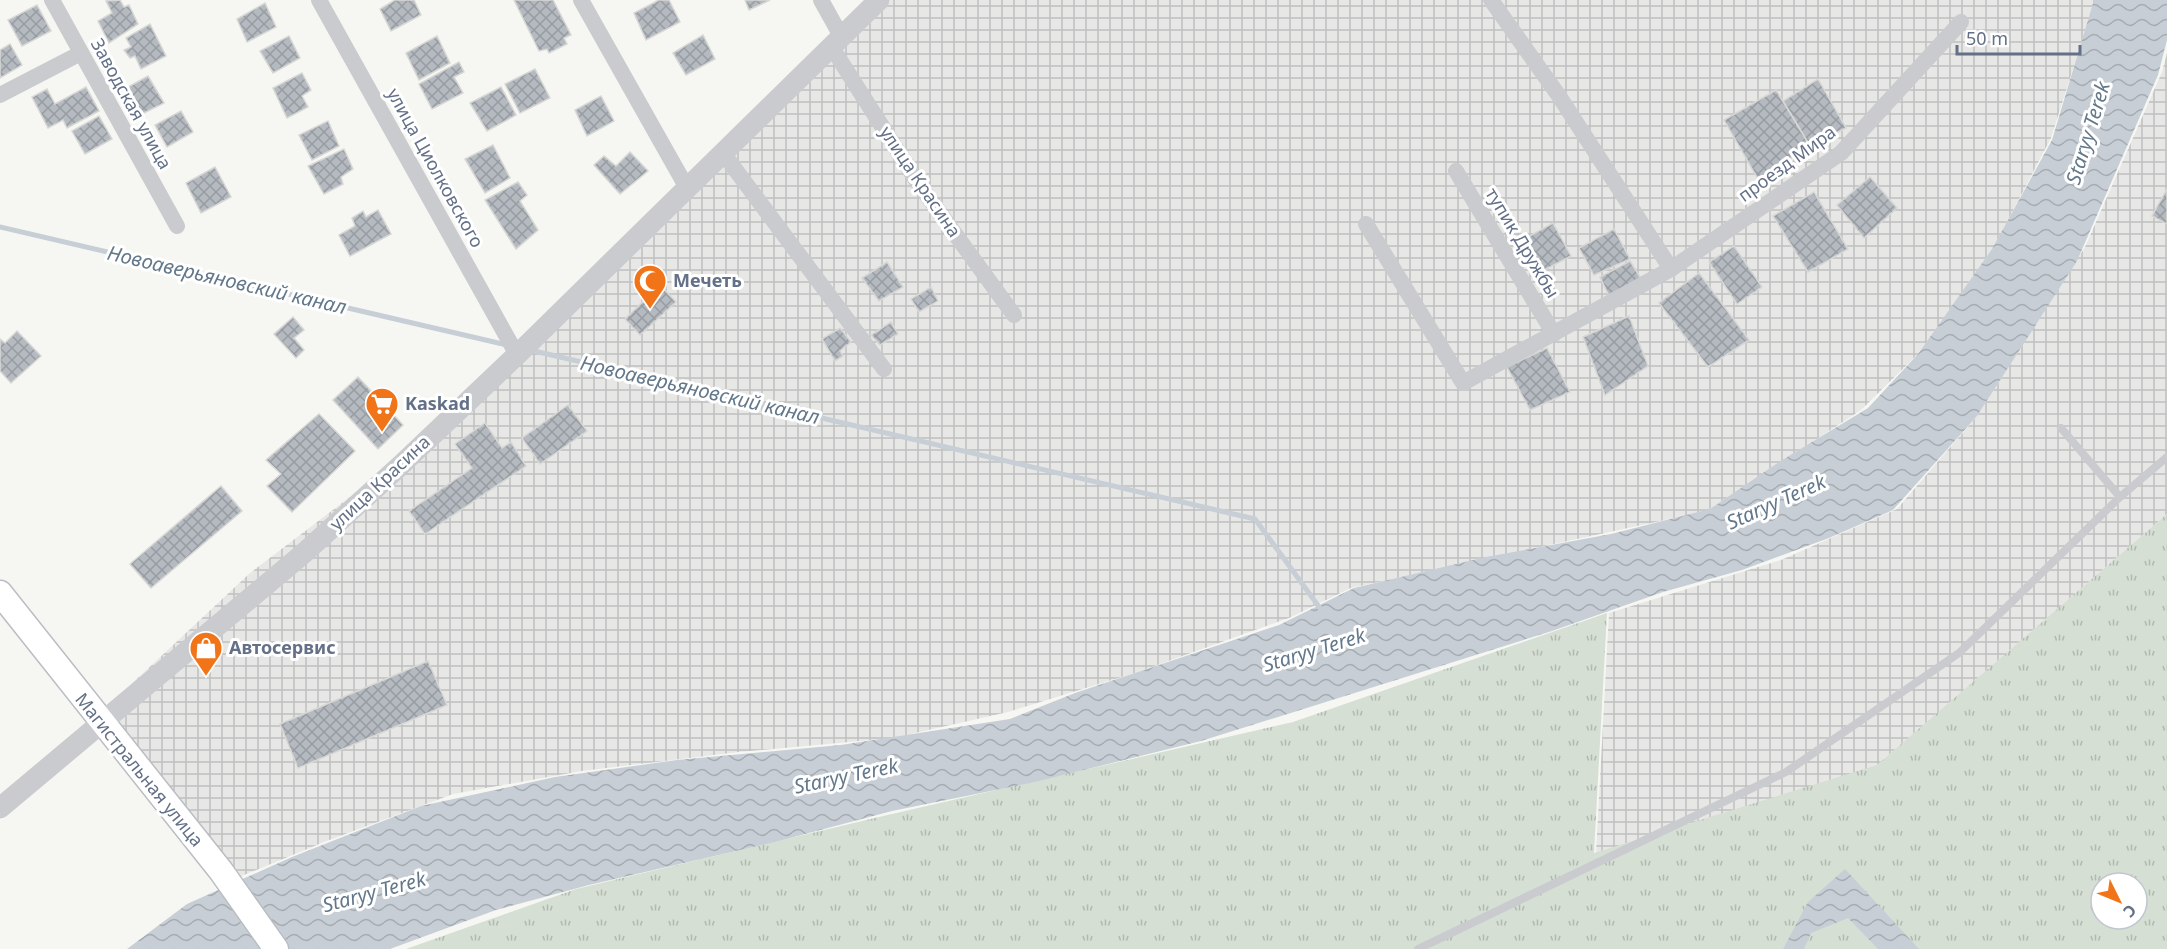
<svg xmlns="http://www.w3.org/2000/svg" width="2167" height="949" viewBox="0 0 2167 949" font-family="'Noto Sans',sans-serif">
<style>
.industrial{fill:url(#industrial-grid)}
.grass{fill:url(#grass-tufts);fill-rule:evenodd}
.water{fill:url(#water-waves)}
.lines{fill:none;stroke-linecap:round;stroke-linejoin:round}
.stream{stroke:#c7ced5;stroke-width:5}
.building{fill:url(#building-cross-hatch);stroke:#d7d8d5;stroke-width:1.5}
.secondary-casing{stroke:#babec4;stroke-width:27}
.service{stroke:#c9cbcf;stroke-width:8}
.minor{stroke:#c9cbcf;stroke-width:16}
.tertiary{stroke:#c9cbcf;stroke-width:21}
.secondary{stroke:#fff;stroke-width:24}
.labels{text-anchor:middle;stroke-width:6;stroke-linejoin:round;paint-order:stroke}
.street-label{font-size:18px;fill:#637087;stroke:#fff}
.poi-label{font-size:18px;font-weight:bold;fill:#637087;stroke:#fff;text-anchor:start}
.water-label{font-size:20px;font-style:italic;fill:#63788a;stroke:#fff}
</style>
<defs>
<pattern id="industrial-grid" width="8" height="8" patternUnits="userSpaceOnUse" patternTransform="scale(1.5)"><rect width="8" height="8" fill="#e7e7e6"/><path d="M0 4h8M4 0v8" fill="none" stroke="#bfc0c0"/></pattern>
<pattern id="grass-tufts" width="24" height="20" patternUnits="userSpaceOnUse" patternTransform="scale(1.5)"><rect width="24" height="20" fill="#d6dfd3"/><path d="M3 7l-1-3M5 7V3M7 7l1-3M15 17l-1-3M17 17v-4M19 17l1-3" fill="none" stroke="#b1b9b1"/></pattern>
<pattern id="water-waves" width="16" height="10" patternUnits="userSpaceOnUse" patternTransform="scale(1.5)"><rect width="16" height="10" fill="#c7ced5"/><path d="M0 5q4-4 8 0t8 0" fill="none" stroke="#a5acb2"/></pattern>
<pattern id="building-cross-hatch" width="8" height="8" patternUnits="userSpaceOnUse" patternTransform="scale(1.5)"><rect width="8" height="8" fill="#b5bac1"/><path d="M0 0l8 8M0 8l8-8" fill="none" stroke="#979ca2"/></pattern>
</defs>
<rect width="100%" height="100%" fill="#f6f7f3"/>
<g class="industrial">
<polygon points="886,0 2095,0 2051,138 1995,245 1920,352 1861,410 1707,511 1351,588 1289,618 1138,672 1008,712 893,738 739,752 582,771 453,794 324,842 220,885 93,720 250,573 434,433"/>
<polygon points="2167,53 2167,514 1875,767 1596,853 1609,613 1781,560 1897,509 1977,416 2085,247 2162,72"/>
</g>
<path class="grass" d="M2167 514V949H406L576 889 879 817 1293 722 1607 613 1594 853 1877 765ZM2101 883H2137V919H2101Z"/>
<g class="water">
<polygon points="2094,0 2167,0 2167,40 2158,75 2077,261 1977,416 1893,510 1829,538 1742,570 1663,592 1552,631 1201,741 1035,782 892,811 775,842 589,885 496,910 390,949 127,949 187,904 292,857 421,806 555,777 677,760 841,745 1010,719 1075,693 1279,625 1354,588 1486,557 1611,534 1710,509 1779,462 1868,408 1918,354 1992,249 2052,140"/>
<polygon points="1845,869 1919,949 1878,949 1848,918 1811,933 1804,949 1783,949 1808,902"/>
</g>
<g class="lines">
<g class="stream">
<polyline points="0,227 507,345"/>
<polyline points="530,350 1255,519 1322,611"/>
</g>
</g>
<g class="building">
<polygon points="120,0 124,7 129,5 138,24 109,43 98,21 112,13 106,1"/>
<polygon points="395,0 414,0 421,15 391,31 380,9"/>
<polygon points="514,0 553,0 571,35 564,38 567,44 549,53 547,49 539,51"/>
<polygon points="659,0 669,0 680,22 646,40 634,13"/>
<polygon points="745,0 770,0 749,10"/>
<polygon points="265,3 276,27 247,42 237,19"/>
<polygon points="37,5 51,31 22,46 8,20"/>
<polygon points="150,24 166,56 141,69 135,56 130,58 124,50 131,47 126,38"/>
<polygon points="703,35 715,59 686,75 673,53"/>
<polygon points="289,36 300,58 273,73 260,51"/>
<polygon points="437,36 450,63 419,80 406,53"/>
<polygon points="10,44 22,65 0,78 0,50"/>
<polygon points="459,62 464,72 454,77 463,93 432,109 419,84"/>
<polygon points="535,69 550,98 520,113 505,84"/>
<polygon points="302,73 311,90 302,96 308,107 287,118 273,88"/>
<polygon points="148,76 164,103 142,114 128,87"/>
<polygon points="1818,79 1846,128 1810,146 1783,101"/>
<polygon points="86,87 99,111 67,128 63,120 48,128 32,97 47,89 55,104"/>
<polygon points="501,87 516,115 487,131 470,103"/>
<polygon points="1776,90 1810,146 1758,179 1724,120"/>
<polygon points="601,96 614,121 587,136 575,110"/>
<polygon points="181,111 193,132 167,147 155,125"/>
<polygon points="99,116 112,139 85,154 72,131"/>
<polygon points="328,121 339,146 312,160 299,135"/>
<polygon points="493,145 510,178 485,193 465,159"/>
<polygon points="344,149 353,169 341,177 343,184 324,194 308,166"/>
<polygon points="630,152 648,171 620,194 594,165 604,156 616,166"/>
<polygon points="215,167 231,197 201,213 186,183"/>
<polygon points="1870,177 1897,208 1864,238 1837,205"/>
<polygon points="518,182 527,195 520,201 538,230 516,249 485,200"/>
<polygon points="2167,189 2167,224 2152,216"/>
<polygon points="1814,192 1848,249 1808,272 1773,216"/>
<polygon points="378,210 391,234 350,256 339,235 355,226 352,218 363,211 366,217"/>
<polygon points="1553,223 1571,256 1533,276 1517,243"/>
<polygon points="1614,229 1630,259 1594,275 1579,248"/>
<polygon points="1734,246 1762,287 1737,304 1709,262"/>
<polygon points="1630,261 1642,280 1610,298 1600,277"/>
<polygon points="887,262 903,287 879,301 862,278"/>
<polygon points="1699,273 1749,340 1708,367 1659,303"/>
<polygon points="660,285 676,302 640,335 625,319"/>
<polygon points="931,287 938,301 919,312 911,299"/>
<polygon points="1629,316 1648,366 1605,395 1583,337"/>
<polygon points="293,317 304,330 294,338 304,350 296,358 274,334"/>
<polygon points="891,322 898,334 880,345 871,335"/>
<polygon points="840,328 851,342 840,351 843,356 835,361 822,339"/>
<polygon points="17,331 41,356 11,383 0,371 0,339 5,343"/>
<polygon points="1547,348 1570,392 1530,410 1507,367"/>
<polygon points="358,377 403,425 378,449 333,400"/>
<polygon points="568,405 587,431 540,464 522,438"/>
<polygon points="319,414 355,451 292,512 267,486 281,474 266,460"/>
<polygon points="485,423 502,448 511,442 526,466 425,534 409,511 472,468 455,444"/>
<polygon points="221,486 242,511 151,588 130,564"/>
<polygon points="428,661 447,705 298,768 280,724"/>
</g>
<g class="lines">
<g class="secondary-casing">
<polyline id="secondary" points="0,593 221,871 276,949"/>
</g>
<g class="service">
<polyline points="2061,428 2120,497"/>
<polyline points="1418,949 1786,772 1959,653 2120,497 2167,457"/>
</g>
<g class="minor">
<polyline points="52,0 177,226"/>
<polyline points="319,0 517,355"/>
<polyline points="581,0 687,188"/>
<polyline points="821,0 841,36"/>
<polyline points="1491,0 1559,96 1671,269"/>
<polyline points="831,46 918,183 1014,315"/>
<polyline points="0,95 81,53"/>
<polyline points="723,153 884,369"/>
<polyline points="1456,171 1554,334"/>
<polyline points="1366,224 1463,383 1671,269 1841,153 1961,22"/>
</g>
<polyline class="tertiary" points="0,808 304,553 401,465 520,352 879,0"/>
<use href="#secondary" class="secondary"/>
</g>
<defs>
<g id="mosque-pin" transform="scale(1.725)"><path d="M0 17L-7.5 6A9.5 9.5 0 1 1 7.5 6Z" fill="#f27418" stroke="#fff"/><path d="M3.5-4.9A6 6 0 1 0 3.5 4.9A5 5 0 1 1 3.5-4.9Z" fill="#fff"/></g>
<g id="supermarket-pin" transform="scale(1.725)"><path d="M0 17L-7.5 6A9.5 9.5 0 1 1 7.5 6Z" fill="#f27418" stroke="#fff"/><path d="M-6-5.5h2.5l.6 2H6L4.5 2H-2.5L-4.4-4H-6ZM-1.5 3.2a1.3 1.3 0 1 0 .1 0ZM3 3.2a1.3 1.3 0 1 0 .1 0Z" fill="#fff"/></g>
<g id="shop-pin" transform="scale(1.725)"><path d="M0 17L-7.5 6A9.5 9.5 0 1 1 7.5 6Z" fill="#f27418" stroke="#fff"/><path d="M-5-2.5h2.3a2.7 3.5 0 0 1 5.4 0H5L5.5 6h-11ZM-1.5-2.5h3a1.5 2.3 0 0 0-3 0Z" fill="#fff"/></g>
</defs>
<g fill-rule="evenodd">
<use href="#mosque-pin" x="650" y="281"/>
<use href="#supermarket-pin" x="382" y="404"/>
<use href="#shop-pin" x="206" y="648"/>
</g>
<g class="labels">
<g class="street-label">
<text transform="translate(131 104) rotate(61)" y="6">Заводская улица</text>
<text transform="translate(1787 164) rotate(-36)" y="6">проезд Мира</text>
<text transform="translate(435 168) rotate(61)" y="6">улица Циолковского</text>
<text transform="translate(920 182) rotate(56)" y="6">улица Красина</text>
<text transform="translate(1522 243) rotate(59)" y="6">тупик Дружбы</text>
<text transform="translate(380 483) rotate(-43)" y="6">улица Красина</text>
<text transform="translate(139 770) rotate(51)" y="6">Магистральная улица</text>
</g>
<g class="poi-label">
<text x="673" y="287">Мечеть</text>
<text x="405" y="410">Kaskad</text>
<text x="229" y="654">Автосервис</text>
</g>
<g class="water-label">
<text transform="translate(2088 133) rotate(-73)" y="7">Staryy Terek</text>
<text transform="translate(227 280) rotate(13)" y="7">Новоаверьяновский канал</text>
<text transform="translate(700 390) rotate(13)" y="7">Новоаверьяновский канал</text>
<text transform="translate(1776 502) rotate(-24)" y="7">Staryy Terek</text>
<text transform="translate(1314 650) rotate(-17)" y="7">Staryy Terek</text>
<text transform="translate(846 776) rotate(-12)" y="7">Staryy Terek</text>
<text transform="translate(374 892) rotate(-15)" y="7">Staryy Terek</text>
</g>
</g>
<g transform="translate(2119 901) rotate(133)"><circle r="28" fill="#ffffff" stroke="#c1c6cf" stroke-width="1.5"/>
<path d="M0-4.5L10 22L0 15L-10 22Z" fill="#f27418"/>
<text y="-9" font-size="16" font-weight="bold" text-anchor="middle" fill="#637087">С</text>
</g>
<path d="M1957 45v9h123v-9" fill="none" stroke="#637087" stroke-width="3"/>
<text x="1966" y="45" font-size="18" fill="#637087" stroke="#ffffff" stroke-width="4.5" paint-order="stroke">50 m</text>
</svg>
